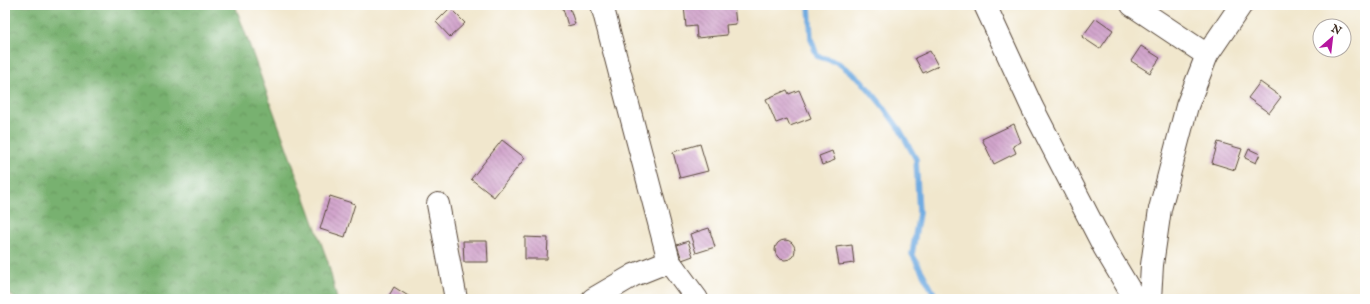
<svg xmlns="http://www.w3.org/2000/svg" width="1370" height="304" viewBox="0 0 1370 304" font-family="'IM FELL English',serif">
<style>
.forest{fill:url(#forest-crowns);stroke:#5a6e46}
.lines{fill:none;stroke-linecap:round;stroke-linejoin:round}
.stream{stroke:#70abe1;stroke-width:5.5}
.building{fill:url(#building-back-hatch)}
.minor-casing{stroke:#564638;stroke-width:24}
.minor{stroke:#fff;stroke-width:22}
</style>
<defs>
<pattern id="forest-crowns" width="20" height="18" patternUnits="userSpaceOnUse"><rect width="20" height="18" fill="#78b16f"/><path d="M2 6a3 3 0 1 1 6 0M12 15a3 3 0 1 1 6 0" fill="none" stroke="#64905b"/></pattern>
<pattern id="building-back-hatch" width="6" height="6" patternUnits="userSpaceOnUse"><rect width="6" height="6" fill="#d2a5cc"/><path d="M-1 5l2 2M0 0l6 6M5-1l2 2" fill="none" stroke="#ac87a5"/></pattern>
</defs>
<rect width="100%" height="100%" fill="#fff"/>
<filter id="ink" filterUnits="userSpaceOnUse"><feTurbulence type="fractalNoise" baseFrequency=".025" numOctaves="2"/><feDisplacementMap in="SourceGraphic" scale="8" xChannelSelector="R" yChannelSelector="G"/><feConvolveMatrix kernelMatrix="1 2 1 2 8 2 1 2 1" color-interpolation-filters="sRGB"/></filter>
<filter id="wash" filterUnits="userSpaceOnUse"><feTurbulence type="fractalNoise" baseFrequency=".012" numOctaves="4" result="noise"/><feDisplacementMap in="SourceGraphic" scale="16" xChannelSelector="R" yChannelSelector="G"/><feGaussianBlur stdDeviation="0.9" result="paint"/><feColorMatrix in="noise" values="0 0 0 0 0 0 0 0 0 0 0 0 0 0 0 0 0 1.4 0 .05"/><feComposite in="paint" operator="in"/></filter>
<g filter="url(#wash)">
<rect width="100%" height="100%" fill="#f1e7cd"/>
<polygon class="forest" points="5,5 235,5 328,262 337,299 15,299 5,288"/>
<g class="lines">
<polyline class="stream" points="809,5 811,39 817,56 837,62 861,80 882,105 900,130 916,159 919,213 912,254 937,299"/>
</g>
<g id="blocks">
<g class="building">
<polygon points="562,5 569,5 575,24 568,26"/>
<polygon points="684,5 734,5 736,24 726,25 727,35 697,38 696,26 686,27"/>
<polygon points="450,8 465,23 450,37 436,22"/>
<polygon points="1096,18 1113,30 1100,49 1082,37"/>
<polygon points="1141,46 1160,58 1150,73 1131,61"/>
<polygon points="930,51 938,66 923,73 915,58"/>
<polygon points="1260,82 1281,97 1269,113 1248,98"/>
<polygon points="787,90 789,94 799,90 811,118 790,126 787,119 776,123 766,99"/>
<polygon points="1014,124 1021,142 1013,146 1016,153 994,164 982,139"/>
<polygon points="502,140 525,158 494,197 471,179"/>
<polygon points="1218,142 1242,149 1235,170 1212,163"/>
<polygon points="700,144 708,171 680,178 673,152"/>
<polygon points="1249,149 1260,154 1256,163 1245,158"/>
<polygon points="832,151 835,160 822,165 819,156"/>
<polygon points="330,196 355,204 345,237 320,229"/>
<polygon points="709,228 715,247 696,253 690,234"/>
<polygon points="525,237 548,238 547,259 525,259"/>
<circle cx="785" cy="250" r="10"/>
<polygon points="463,241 487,241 488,262 464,262"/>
<polygon points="688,241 693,256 682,260 677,245"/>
<polygon points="852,245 854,263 839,265 836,247"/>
<polygon points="394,287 413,299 387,299"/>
</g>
</g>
</g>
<g filter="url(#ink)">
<use href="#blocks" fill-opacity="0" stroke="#564638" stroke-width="1"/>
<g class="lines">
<g class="minor-casing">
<g id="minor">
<polyline points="602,5 669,261 697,299"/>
<polyline points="985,5 1032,107 1104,247 1135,299"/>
<polyline points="1132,5 1207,55"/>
<polyline points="438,204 456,299"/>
<polyline points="593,299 634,275 669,261"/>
<polyline points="1150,299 1152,265 1160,209 1187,106 1207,55 1241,5"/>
</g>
</g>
<use href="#minor" class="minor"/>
</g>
</g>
<rect width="1370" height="304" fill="none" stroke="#fff" stroke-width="20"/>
<g transform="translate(1332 38) rotate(28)"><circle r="19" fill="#ffffff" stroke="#b1aaa5"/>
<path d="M0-3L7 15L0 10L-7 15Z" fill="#b5179e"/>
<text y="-6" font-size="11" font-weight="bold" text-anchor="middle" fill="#3b2a1e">N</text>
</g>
</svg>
